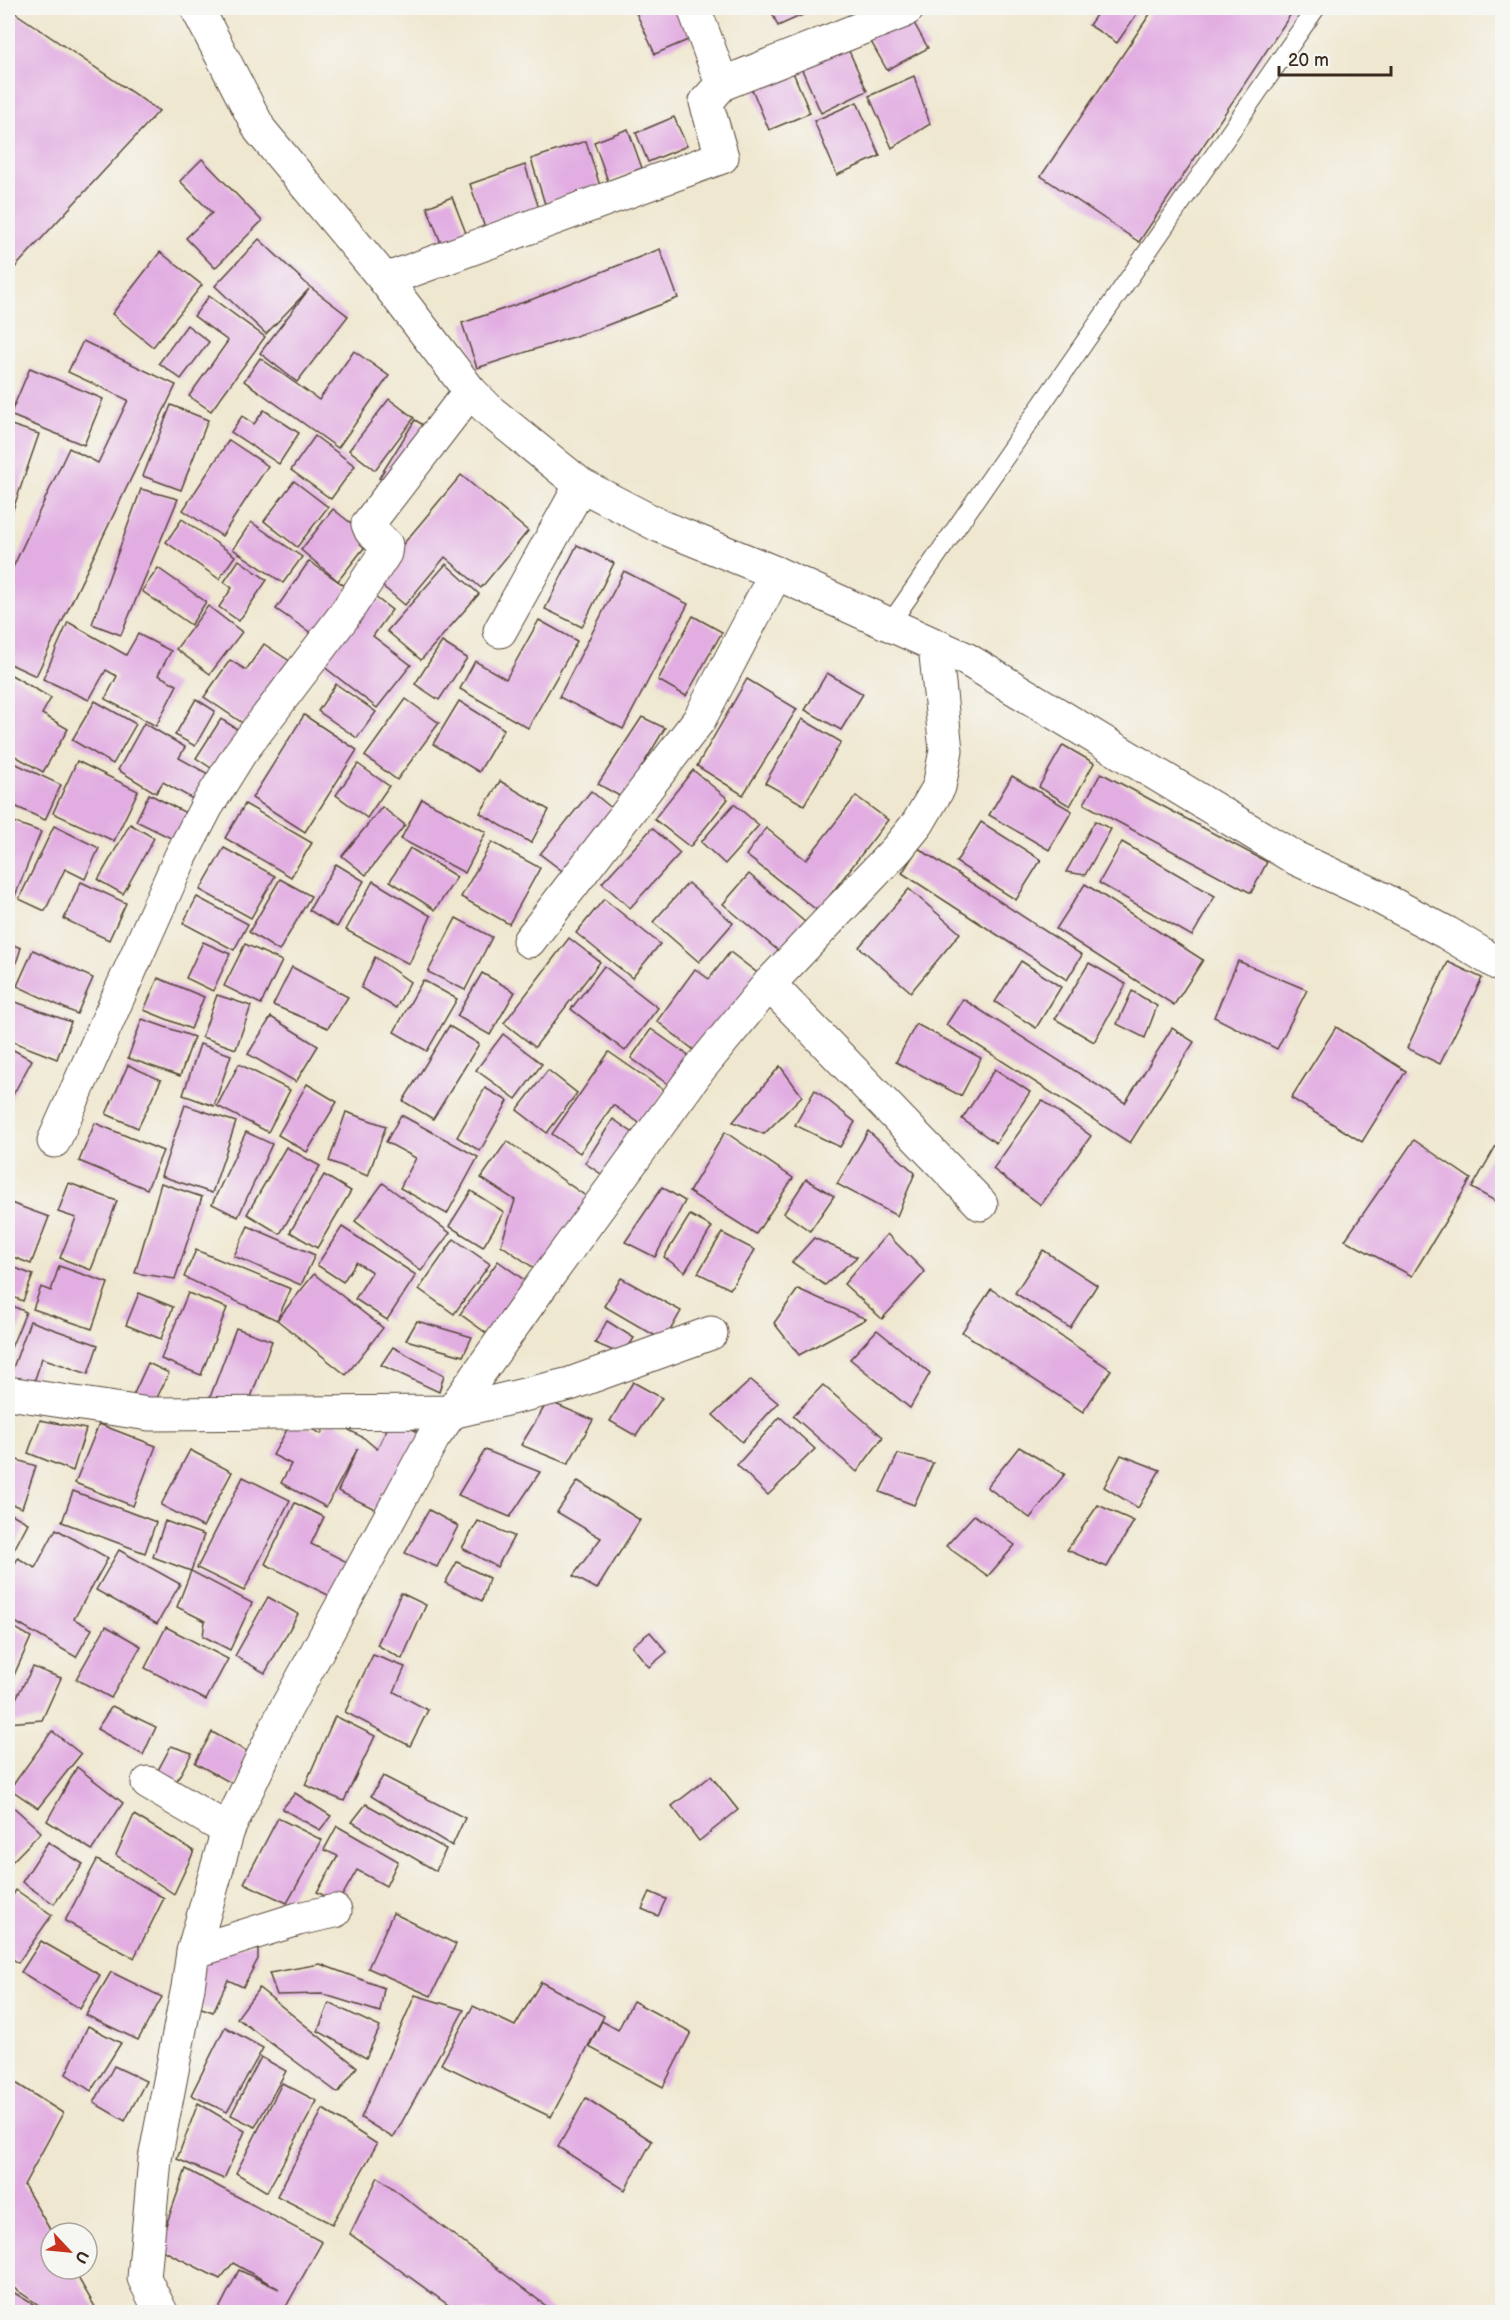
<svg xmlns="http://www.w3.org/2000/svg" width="1510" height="2320" viewBox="0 0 1510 2320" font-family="'Balsamiq Sans',sans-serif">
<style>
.building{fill:#e2aee2}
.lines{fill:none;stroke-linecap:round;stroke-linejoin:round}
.service-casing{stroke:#564639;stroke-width:20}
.minor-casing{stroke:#564639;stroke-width:35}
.service{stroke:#fff;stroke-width:18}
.minor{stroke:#fff;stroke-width:33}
</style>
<rect width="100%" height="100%" fill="#f6f6f2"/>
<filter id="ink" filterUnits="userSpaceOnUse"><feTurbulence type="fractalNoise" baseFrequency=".0167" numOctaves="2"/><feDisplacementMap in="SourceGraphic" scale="12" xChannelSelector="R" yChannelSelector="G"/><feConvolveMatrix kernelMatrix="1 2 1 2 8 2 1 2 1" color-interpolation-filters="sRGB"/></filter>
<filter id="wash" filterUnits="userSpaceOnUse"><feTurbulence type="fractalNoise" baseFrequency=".008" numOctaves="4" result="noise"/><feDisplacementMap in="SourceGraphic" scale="24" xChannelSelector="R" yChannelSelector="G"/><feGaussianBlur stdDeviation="1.35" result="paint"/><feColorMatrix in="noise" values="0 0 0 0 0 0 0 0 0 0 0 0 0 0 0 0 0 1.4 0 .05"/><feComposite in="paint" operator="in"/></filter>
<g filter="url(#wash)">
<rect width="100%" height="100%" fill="#efe7cf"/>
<g id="blocks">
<g class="building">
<polygon points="8,8 159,111 8,275"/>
<polygon points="634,8 683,8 695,37 655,54"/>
<polygon points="770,8 818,8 778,26"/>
<polygon points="1101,8 1141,8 1117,43 1089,25"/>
<polygon points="1154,8 1295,8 1139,242 1041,176"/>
<polygon points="910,16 928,48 887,70 869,38"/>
<polygon points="845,42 867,91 821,113 799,63"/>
<polygon points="790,65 810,113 769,130 749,82"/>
<polygon points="914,76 930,124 892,148 869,96"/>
<polygon points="857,102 880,156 837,175 814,121"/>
<polygon points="674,117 687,146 648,162 636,133"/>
<polygon points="628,129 642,168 608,181 594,142"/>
<polygon points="586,141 600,186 545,204 531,159"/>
<polygon points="202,159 262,221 215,268 186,238 212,213 180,181"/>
<polygon points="525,165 542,218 488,237 470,184"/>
<polygon points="452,197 471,246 446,256 427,207"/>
<polygon points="259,239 310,287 348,316 297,382 260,353 309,289 266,334 215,286"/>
<polygon points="660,249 678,298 597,329 477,368 462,323 533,299"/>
<polygon points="160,252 202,285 153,347 112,314"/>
<polygon points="209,296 265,337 211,411 189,396 228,341 194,316"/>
<polygon points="187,325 209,342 181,379 159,363"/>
<polygon points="83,341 176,385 36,676 8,663 8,578 69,448 98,463 128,400 68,372"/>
<polygon points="354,351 389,376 338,448 244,381 260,358 319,400"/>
<polygon points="30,368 103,399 84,445 10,415"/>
<polygon points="389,399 414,418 375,470 349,450"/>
<polygon points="171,405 208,420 181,490 143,476"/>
<polygon points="264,410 299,433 279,464 231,432 242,416 254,424"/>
<polygon points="415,420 425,426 390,485 379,478"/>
<polygon points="8,424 39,434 8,524"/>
<polygon points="315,436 355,466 331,499 291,470"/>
<polygon points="229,440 268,466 222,536 183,510"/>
<polygon points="461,475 528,531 481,588 445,557 405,605 374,579"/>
<polygon points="294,481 328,507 297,547 264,521"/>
<polygon points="141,489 178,499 121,635 92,624"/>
<polygon points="333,509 371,539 338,581 301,550"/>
<polygon points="182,519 235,556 219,579 166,542"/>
<polygon points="251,522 302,557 283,583 233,549"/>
<polygon points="577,545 614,563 582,627 545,609"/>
<polygon points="239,560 267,580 239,621 219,607 232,588 224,582"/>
<polygon points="309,561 349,589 317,637 276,609"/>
<polygon points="446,564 479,594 421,660 387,631"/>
<polygon points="158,568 206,602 191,625 142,591"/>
<polygon points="624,571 688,604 623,729 559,697"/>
<polygon points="371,594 392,610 373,636 411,665 377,708 318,662"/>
<polygon points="208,606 242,632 210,674 176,649"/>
<polygon points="693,616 722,632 686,696 658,680"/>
<polygon points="539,620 577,641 528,728 460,689 475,661 506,679"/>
<polygon points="68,622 126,655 138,634 171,651 158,675 177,685 156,726 105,699 117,676 106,670 89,700 43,679"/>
<polygon points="442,642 467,658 439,700 415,684"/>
<polygon points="264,644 297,666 253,730 204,697 230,660 246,670"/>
<polygon points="8,673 51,698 42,714 68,729 43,772 8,752"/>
<polygon points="827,673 863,694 841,730 805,710"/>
<polygon points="747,679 797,709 743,795 697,766"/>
<polygon points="336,684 376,712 357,738 318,711"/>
<polygon points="196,699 215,711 195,746 175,735"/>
<polygon points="406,699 439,723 397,780 365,756"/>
<polygon points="95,701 136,724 113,764 72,740"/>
<polygon points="459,701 504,729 479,772 433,744"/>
<polygon points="304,715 357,750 305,832 252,798"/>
<polygon points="642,717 665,728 623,798 598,784"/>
<polygon points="221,719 245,734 220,774 196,758"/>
<polygon points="802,719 841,742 804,805 765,783"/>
<polygon points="144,723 185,747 179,758 219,780 205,806 163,782 156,793 118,770"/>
<polygon points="1063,745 1094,763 1070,806 1039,787"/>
<polygon points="8,760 61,785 45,820 8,803"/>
<polygon points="77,761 138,791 114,841 53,813"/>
<polygon points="358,764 389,786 367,818 336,795"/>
<polygon points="693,770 728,799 690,847 654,819"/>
<polygon points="1101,773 1267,862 1251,893 1084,804"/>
<polygon points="1012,776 1072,811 1049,850 989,815"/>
<polygon points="500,781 549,810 531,843 480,813"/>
<polygon points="591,791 614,810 565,873 540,854"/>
<polygon points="149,794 194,817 181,843 136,821"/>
<polygon points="856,796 888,820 818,911 746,855 766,828 806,860"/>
<polygon points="422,799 486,832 465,873 401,839"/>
<polygon points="245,804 312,843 291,877 225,838"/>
<polygon points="734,804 759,825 725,864 701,842"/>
<polygon points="382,807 405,825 366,875 342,856"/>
<polygon points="8,820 41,832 8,913"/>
<polygon points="1095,821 1111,829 1085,875 1066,872"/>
<polygon points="981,822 1041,860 1016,900 956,862"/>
<polygon points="130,824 154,838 123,894 98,880"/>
<polygon points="54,826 99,848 85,879 65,869 45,911 19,899"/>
<polygon points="652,828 680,853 630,908 602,883"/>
<polygon points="492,842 540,868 509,924 461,897"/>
<polygon points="1122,842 1215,896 1192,936 1099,883"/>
<polygon points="224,848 275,876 251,918 200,890"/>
<polygon points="410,848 457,877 435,910 390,881"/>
<polygon points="918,848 1082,955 1067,980 902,873"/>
<polygon points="336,864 364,881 337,927 309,910"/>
<polygon points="749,874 806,923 781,953 723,904"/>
<polygon points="280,879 311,896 279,951 249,932"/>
<polygon points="373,881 431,916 409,964 346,930"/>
<polygon points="81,882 126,903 109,940 64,919"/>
<polygon points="688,883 733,923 699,962 653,922"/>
<polygon points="1085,884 1203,960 1174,1005 1056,929"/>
<polygon points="909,889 960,933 911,992 859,947"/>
<polygon points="197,897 248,924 234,950 183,923"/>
<polygon points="604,899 660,944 632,978 576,933"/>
<polygon points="456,918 492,937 465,990 428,972"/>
<polygon points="569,938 600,962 535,1047 504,1023"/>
<polygon points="203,942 230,954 213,991 186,978"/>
<polygon points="8,943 21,948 8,988"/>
<polygon points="245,944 282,961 261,1004 224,986"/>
<polygon points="33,950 93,978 77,1014 17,986"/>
<polygon points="730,952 760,975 699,1054 657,1021 695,969 709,979"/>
<polygon points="375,957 410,982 396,1008 361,988"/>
<polygon points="1021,961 1061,987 1036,1028 995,1002"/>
<polygon points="1238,961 1307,990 1277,1049 1214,1017"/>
<polygon points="1448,962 1482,978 1440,1064 1407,1048"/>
<polygon points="1089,963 1126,984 1094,1042 1055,1019"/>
<polygon points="604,966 658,1008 625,1051 571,1009"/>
<polygon points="292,967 348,997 328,1028 273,1005"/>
<polygon points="482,973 515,992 490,1035 457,1016"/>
<polygon points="158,978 204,997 191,1029 144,1010"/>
<polygon points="423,980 457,999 427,1051 394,1032"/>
<polygon points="1132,991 1157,1006 1145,1038 1117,1024"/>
<polygon points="217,995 251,1006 236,1049 202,1037"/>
<polygon points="963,999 1125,1103 1172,1028 1194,1042 1130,1143 946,1025"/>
<polygon points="13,1001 71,1022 57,1059 8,1040 8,1015"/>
<polygon points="271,1017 318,1046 296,1082 248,1054"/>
<polygon points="142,1019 194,1037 180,1076 128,1058"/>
<polygon points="916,1024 981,1058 961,1096 896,1062"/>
<polygon points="449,1026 479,1044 433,1119 403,1101"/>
<polygon points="1336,1027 1406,1071 1362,1142 1291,1098"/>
<polygon points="651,1029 692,1058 672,1087 631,1058"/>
<polygon points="503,1034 542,1064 516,1099 476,1070"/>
<polygon points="200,1044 231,1055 214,1106 183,1095"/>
<polygon points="8,1047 32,1060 8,1104"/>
<polygon points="609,1052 665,1091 641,1124 613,1105 580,1153 552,1134"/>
<polygon points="239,1064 290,1090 268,1132 217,1106"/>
<polygon points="128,1065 161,1080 138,1128 106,1114"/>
<polygon points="780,1066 802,1096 764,1134 733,1122"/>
<polygon points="995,1069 1030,1092 996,1143 962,1119"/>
<polygon points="548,1070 577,1093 547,1133 517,1110"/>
<polygon points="307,1084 337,1102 307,1152 278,1135"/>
<polygon points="485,1088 508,1101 480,1151 457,1137"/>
<polygon points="815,1090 855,1122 840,1147 795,1125"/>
<polygon points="1042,1100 1091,1136 1041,1205 993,1169"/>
<polygon points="185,1105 236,1122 212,1193 161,1176"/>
<polygon points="346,1112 386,1126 368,1176 329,1161"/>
<polygon points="401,1115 478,1157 447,1214 400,1188 416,1158 386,1142"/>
<polygon points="613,1119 636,1135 607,1178 585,1163"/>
<polygon points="95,1123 163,1151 147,1189 79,1161"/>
<polygon points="868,1131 915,1173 897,1216 837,1184"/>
<polygon points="246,1132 272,1144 238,1217 212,1204"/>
<polygon points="725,1132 793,1178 756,1234 689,1192"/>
<polygon points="1501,1137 1502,1137 1502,1205 1472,1188"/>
<polygon points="1414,1140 1471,1179 1412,1276 1345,1240"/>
<polygon points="507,1141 597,1204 547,1277 501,1245 515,1200 481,1178"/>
<polygon points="286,1147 320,1166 280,1234 247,1214"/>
<polygon points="324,1175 351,1191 317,1248 290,1232"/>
<polygon points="806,1179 834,1196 810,1231 784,1213"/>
<polygon points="69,1183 117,1201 91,1270 60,1258 76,1218 58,1212"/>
<polygon points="161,1183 202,1197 175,1279 135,1273"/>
<polygon points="383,1183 450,1233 421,1271 355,1221"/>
<polygon points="662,1187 685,1201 655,1257 625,1242"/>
<polygon points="471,1191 504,1212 483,1247 449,1226"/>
<polygon points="8,1202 49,1217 31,1264 8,1255"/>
<polygon points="690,1215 712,1227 685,1272 664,1257"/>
<polygon points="248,1226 315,1255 301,1285 234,1256"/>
<polygon points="342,1227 416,1275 387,1320 355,1299 372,1272 356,1262 343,1282 317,1265"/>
<polygon points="722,1233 755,1250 730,1289 698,1273"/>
<polygon points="887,1234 925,1272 882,1319 844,1284"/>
<polygon points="814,1238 857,1257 825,1285 792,1262"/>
<polygon points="454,1239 490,1264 454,1314 419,1289"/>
<polygon points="196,1250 291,1289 277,1320 184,1277"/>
<polygon points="1043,1250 1097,1285 1070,1328 1015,1293"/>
<polygon points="498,1261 527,1282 489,1335 460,1314"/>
<polygon points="8,1265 33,1275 23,1301 8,1295"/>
<polygon points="59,1266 108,1283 92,1329 33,1309 41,1287 51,1291"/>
<polygon points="314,1274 383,1328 346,1375 277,1320"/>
<polygon points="621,1278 681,1311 664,1341 604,1306"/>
<polygon points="798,1289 866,1319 799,1355 774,1323"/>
<polygon points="991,1289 1111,1370 1083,1412 962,1332"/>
<polygon points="139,1293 173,1307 161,1339 126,1325"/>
<polygon points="188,1293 227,1308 201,1375 161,1359"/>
<polygon points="8,1304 26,1312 8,1355"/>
<polygon points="30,1321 98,1345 88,1374 42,1358 33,1385 10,1376"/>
<polygon points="417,1321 472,1337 463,1356 406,1340"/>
<polygon points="607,1321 634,1338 623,1355 595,1343"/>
<polygon points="236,1328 272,1341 245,1413 209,1400"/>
<polygon points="877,1330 930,1373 910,1408 850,1359"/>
<polygon points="393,1347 444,1375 439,1392 381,1365"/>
<polygon points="148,1363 169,1373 151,1410 131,1400"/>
<polygon points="751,1380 778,1403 742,1442 713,1415"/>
<polygon points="633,1382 662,1398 636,1436 610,1421"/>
<polygon points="823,1385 883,1437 857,1472 793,1416"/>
<polygon points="548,1401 593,1420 568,1464 521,1445"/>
<polygon points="780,1417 815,1449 768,1495 737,1465"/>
<polygon points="293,1419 321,1434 329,1419 364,1438 377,1449 392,1419 424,1435 385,1514 338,1491 358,1448 326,1507 281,1483 291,1464 273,1455"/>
<polygon points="40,1420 86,1429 73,1471 28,1453"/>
<polygon points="99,1424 156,1446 133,1506 75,1483"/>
<polygon points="1019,1447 1065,1474 1030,1518 987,1487"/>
<polygon points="190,1450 232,1472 203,1527 161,1505"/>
<polygon points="485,1450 540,1472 510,1517 458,1495"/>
<polygon points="898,1454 933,1463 914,1505 880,1492"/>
<polygon points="1121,1455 1160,1470 1138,1508 1104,1487"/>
<polygon points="8,1457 36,1466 22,1508 8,1503"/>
<polygon points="243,1477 290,1500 244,1591 197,1568"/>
<polygon points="578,1481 640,1520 597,1589 573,1576 601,1538 557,1512"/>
<polygon points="73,1491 156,1522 145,1553 62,1522"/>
<polygon points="295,1503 324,1517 311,1544 355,1566 338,1600 265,1564"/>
<polygon points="1098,1505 1134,1521 1107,1567 1067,1550"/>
<polygon points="429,1510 458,1526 437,1567 405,1553"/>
<polygon points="8,1512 28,1523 8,1561"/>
<polygon points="974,1515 1015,1545 988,1576 946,1546"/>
<polygon points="165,1521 204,1535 191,1571 252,1603 230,1650 203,1636 205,1621 177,1607 191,1571 153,1557"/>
<polygon points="478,1521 514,1536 497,1567 462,1548"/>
<polygon points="56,1529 108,1558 74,1619 92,1629 76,1657 8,1618 8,1577 18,1558 35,1568"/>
<polygon points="119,1550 180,1584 157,1624 96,1590"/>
<polygon points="457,1562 489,1578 482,1601 445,1583"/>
<polygon points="401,1593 426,1605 402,1659 377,1645"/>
<polygon points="268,1597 298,1614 265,1673 235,1656"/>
<polygon points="8,1624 31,1637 11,1682 8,1681"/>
<polygon points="106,1626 141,1646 111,1698 76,1679"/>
<polygon points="166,1627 228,1659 206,1700 145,1668"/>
<polygon points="650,1632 667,1652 649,1667 632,1646"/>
<polygon points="373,1655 405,1667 394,1692 428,1710 410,1746 345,1712"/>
<polygon points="33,1667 61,1678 42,1720 8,1723 8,1713"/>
<polygon points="112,1706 156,1727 143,1755 97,1729"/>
<polygon points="335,1716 375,1736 344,1801 305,1785"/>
<polygon points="52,1731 81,1754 38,1808 10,1789"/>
<polygon points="212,1732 252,1754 235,1785 195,1763"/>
<polygon points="171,1746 192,1753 175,1784 156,1774"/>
<polygon points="77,1767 123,1803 92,1850 47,1821"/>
<polygon points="383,1776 465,1818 452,1846 371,1796"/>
<polygon points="711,1776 738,1810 699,1841 672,1806"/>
<polygon points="295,1793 331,1816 320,1830 282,1809"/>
<polygon points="8,1802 41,1832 8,1866"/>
<polygon points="366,1804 446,1849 436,1871 352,1822"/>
<polygon points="134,1815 194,1851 174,1894 116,1855"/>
<polygon points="278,1818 322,1840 287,1903 244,1883"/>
<polygon points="337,1826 398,1861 386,1886 357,1870 338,1903 317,1892 338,1856 324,1850"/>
<polygon points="48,1842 83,1864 54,1904 22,1882"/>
<polygon points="97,1860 164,1898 134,1958 65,1921"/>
<polygon points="16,1890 52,1915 18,1963 8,1955 8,1903"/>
<polygon points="650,1892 666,1899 658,1916 642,1909"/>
<polygon points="393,1913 456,1944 431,1996 368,1968"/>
<polygon points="41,1941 100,1975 80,2009 21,1972"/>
<polygon points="258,1941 258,1959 243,1987 228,1980 213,2012 193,2005 202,1959"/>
<polygon points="320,1964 384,1988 380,2012 322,1994 277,1995 269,1973"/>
<polygon points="111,1972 162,1997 138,2040 86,2015"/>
<polygon points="541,1982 604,2016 551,2117 441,2064 473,2006 515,2026"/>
<polygon points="259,1988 357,2067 338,2093 237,2018"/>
<polygon points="415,1995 464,2010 393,2138 361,2118"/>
<polygon points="633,2001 691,2032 663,2087 589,2047 602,2021 618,2030"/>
<polygon points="329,2003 380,2027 366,2058 318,2031"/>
<polygon points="88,2026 121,2043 91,2091 66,2074"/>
<polygon points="225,2027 263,2048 227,2112 191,2095"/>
<polygon points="261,2057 286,2071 255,2127 231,2115"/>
<polygon points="114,2066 146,2081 125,2121 94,2103"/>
<polygon points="8,2078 63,2113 24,2185 52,2233 51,2269 73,2269 98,2312 49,2312 8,2284"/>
<polygon points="282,2083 317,2101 267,2192 236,2173"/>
<polygon points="586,2098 652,2141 625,2190 558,2147"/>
<polygon points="198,2103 245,2131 224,2179 177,2159"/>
<polygon points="323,2109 377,2144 332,2224 277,2196"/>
<polygon points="186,2169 322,2242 283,2312 226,2312 219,2309 239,2270 279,2289 233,2263 220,2279 158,2248"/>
<polygon points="378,2177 554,2312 458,2312 350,2234"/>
<polygon points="8,2289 46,2312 8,2312"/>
</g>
</g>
</g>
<g filter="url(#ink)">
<use href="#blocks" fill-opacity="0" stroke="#564639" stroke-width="1.5"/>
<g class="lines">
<g class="service-casing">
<polyline id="service" points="889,625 1316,8"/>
</g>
<g class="minor-casing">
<g id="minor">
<polyline points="197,8 260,130 385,280 470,391 491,412 581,485 660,526 776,573 966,659 1295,858 1375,895 1447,933 1502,966"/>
<polyline points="694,8 722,84"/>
<polyline points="385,280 722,157 706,102 722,84 902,12 908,8"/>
<polyline points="500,631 581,485"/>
<polyline points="529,941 699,720 776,573"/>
<polyline points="769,984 981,1204"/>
<polyline points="54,1141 181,856 207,806 240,753 343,617 385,553 386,545 371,531 368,524 470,391"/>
<polyline points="8,1393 149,1414 452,1412 570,1384 711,1333"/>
<polyline points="148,1783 228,1830"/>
<polyline points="193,1952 298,1919 335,1911"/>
<polyline points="161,2312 144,2278 155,2159 188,1987 193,1952 228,1830 282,1716 433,1438 538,1290 700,1068 769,984 897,849 918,823 939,787 946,750 935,646"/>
</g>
</g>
<use href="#service" class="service"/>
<use href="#minor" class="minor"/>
</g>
</g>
<rect width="1510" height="2320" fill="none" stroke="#f6f6f2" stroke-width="30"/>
<g transform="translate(69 2251) rotate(116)"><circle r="28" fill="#f6f6f2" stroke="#aba49d" stroke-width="1.5"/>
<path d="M0-4.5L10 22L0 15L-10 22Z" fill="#c8321e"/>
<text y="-9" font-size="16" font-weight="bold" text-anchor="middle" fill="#3b2a1e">U</text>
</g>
<path d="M1279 66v9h112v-9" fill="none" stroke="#3b2a1e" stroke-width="3"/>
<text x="1288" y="66" font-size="18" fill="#3b2a1e" stroke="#f6f6f2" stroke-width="4.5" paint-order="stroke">20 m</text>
</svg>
